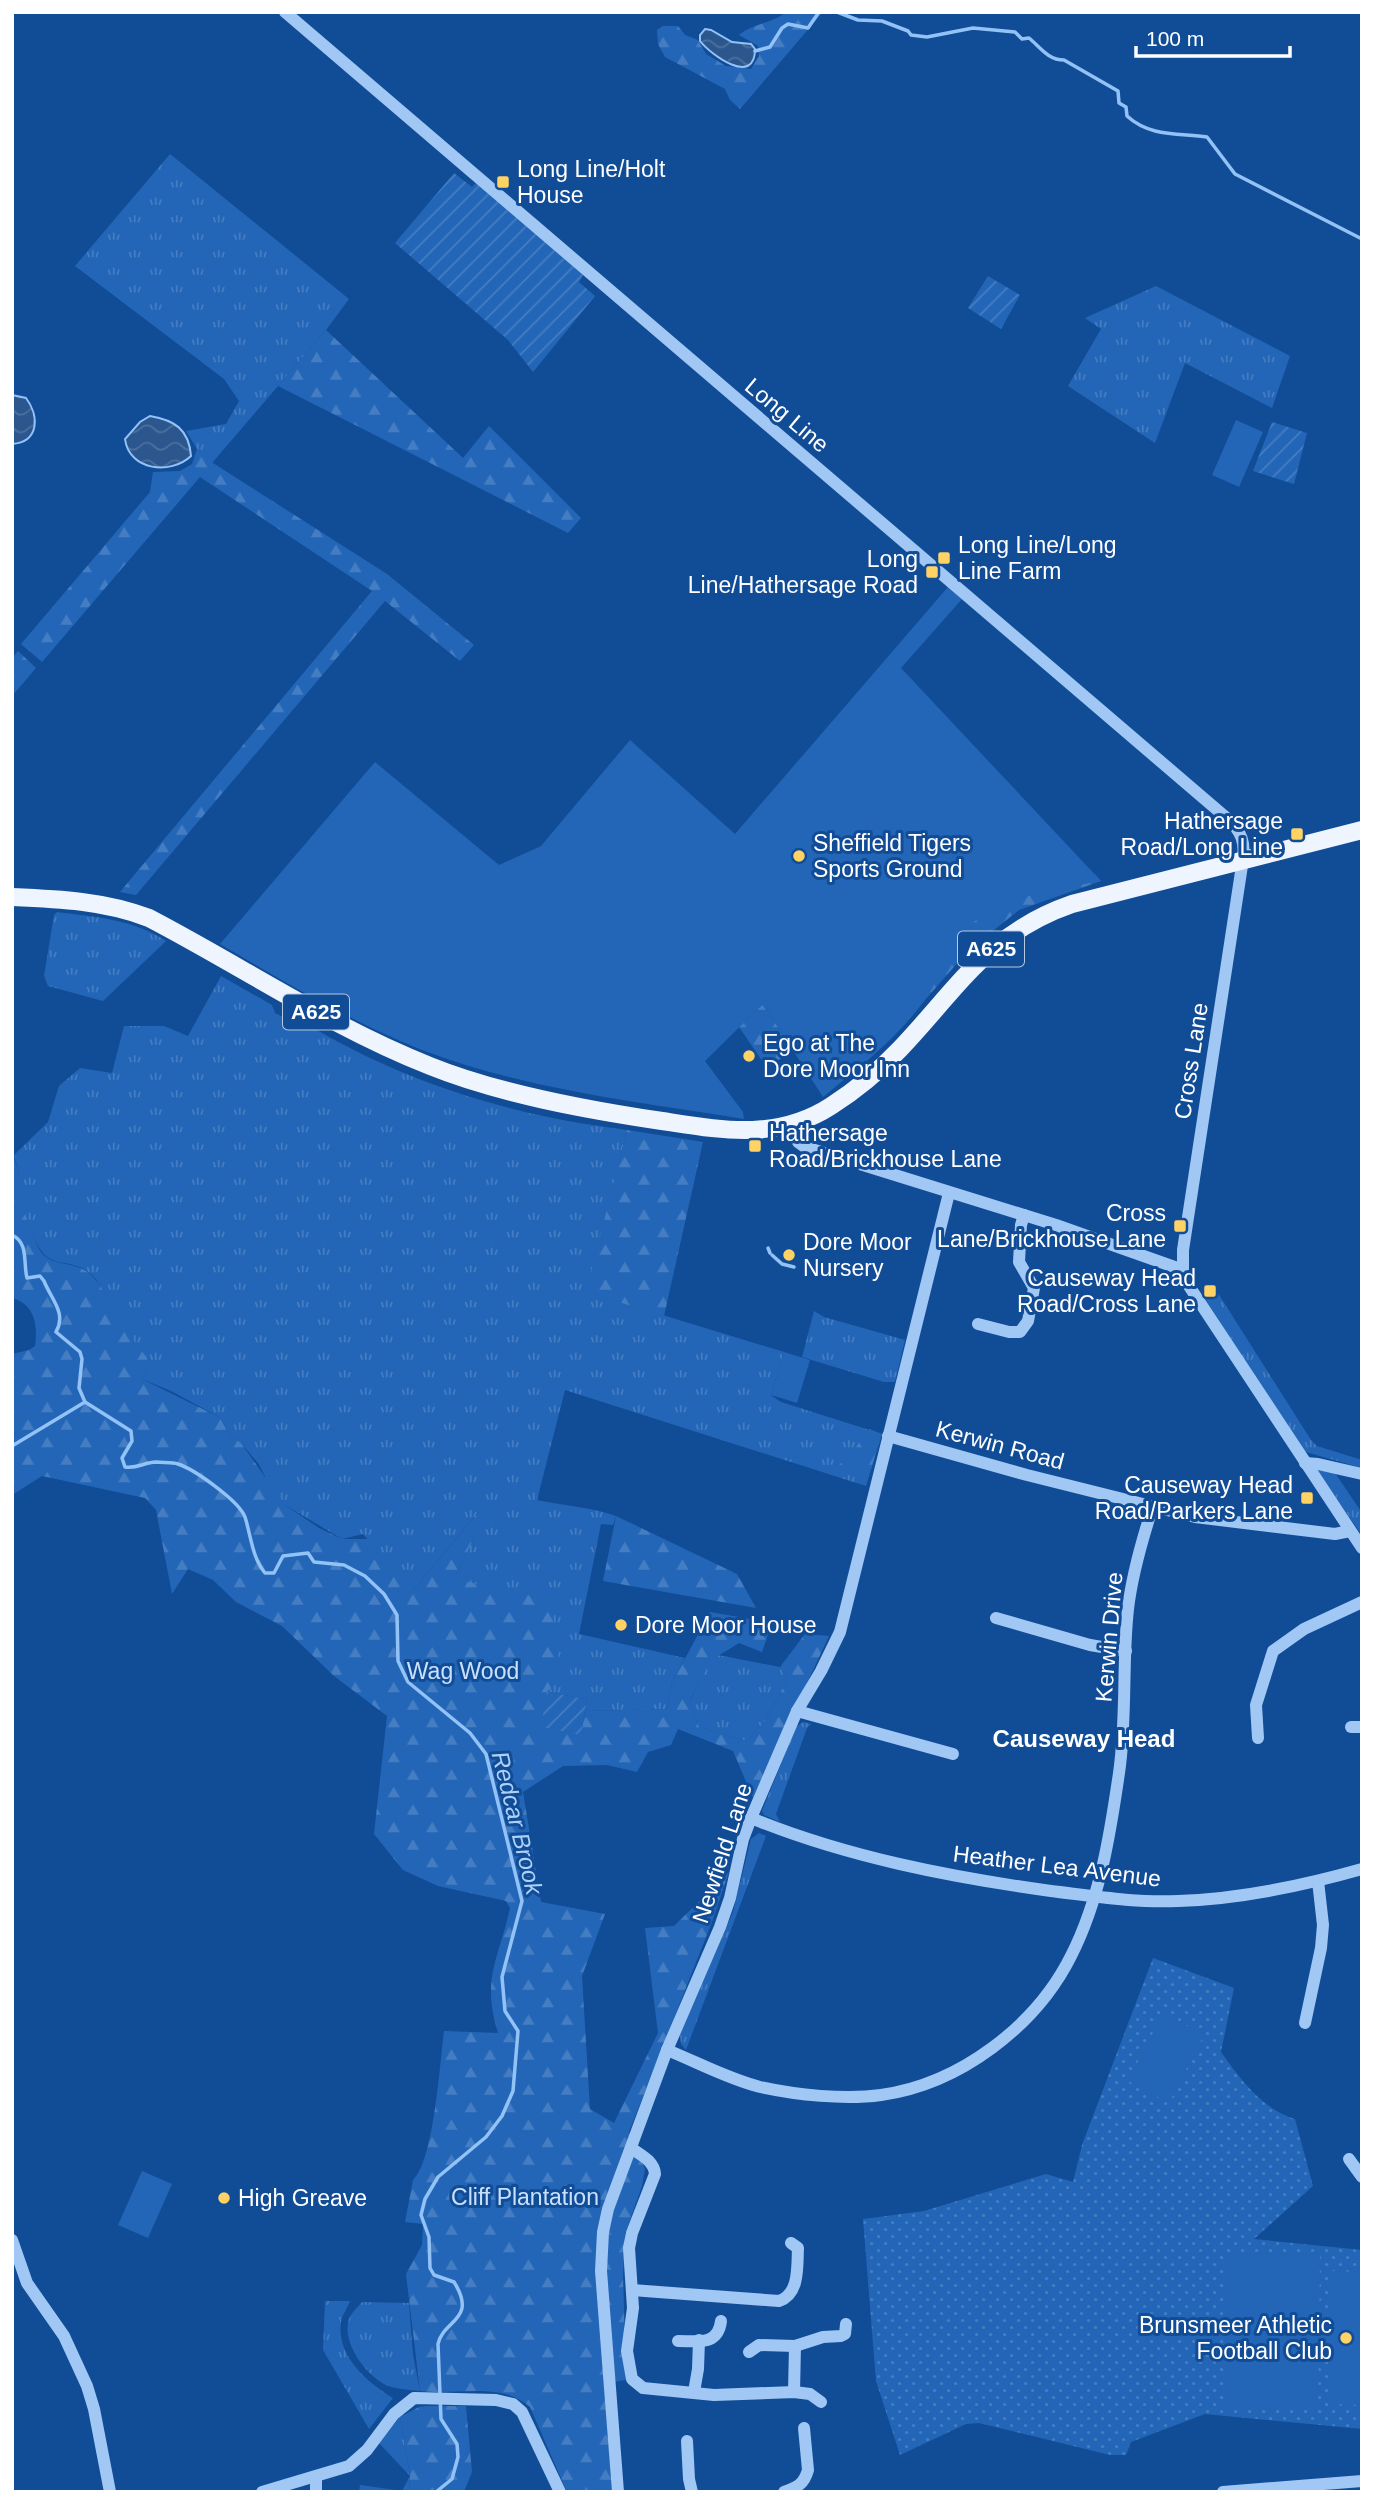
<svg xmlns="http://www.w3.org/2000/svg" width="1374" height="2504" viewBox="0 0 1374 2504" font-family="Helvetica,sans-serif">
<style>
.grass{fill:url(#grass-tufts)}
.forest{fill:url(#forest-firs)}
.park{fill:url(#park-dots)}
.garden{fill:url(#garden-furrows)}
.pitch{fill:#2366b7}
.water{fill:url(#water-waves);stroke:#93c2f7;stroke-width:2}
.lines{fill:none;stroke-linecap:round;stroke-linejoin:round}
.stream{stroke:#93c2f7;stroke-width:3.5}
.minor{stroke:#a1c7f4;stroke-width:12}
.major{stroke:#eef5ff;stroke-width:18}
.poi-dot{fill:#ffd264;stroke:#114c97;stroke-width:2.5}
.labels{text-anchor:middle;stroke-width:6;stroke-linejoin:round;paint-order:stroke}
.shield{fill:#114c97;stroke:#b8c9e0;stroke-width:2}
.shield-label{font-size:21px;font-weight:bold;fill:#fff}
.poi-label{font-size:23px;fill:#fff;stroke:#114c97;text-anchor:start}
.street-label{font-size:23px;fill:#fff;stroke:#114c97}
.park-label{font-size:23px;fill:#cae1fe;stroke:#114c97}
.neighbourhood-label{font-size:24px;font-weight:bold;fill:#fff;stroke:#114c97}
.water-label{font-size:24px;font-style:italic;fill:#aed1fa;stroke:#114c97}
</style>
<defs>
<pattern id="grass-tufts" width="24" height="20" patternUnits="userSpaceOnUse" patternTransform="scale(1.75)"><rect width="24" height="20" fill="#2366b7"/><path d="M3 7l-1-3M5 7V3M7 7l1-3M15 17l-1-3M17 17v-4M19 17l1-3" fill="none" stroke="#447dc2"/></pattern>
<pattern id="forest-firs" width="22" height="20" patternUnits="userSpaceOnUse" patternTransform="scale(1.75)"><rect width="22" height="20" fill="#2366b7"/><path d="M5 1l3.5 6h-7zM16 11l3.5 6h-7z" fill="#447dc2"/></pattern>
<pattern id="park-dots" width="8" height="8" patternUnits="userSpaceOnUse" patternTransform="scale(1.75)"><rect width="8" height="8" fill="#2366b7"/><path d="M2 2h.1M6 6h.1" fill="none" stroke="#447dc2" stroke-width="1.8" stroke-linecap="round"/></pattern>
<pattern id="garden-furrows" width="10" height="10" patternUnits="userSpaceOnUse" patternTransform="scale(1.75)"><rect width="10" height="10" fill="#2366b7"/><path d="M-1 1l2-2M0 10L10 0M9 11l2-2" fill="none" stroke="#447dc2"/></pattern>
<pattern id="water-waves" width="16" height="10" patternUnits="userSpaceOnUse" patternTransform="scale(1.75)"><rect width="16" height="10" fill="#2b578e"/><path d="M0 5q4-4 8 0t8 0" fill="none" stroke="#4b709f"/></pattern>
</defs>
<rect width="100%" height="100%" fill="#114c97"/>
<g class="grass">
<polygon points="170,154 349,299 326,330 212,463 197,449 186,431 226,424 239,401 224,379 75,266"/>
<polygon points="1156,286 1290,356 1272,408 1185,363 1155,443 1068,386 1101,329 1085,318"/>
<path d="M57 912C95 917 133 919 166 941L103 1001 48 986 44 976 54 915Z"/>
<path d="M221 976 272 1005 275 1013 283 1017 291 1014C368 1064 457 1098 548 1117 574 1123 601 1126 627 1130L587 1292 784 1352 771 1395 781 1402 882 1434 866 1486 565 1390 537 1500C564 1506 591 1507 616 1516L613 1525 601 1524 579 1634 685 1658 672 1683 667 1709 585 1711 587 1699 547 1692 558 1678 454 1579 473 1540 480 1510 415 1588 386 1562 363 1534 342 1539 285 1505 272 1489 258 1463 241 1443 229 1435 221 1418 171 1391 142 1379 147 1368C136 1347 123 1327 111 1307 104 1294 100 1280 87 1271 71 1259 52 1268 40 1249 33 1239 20 1205 19 1193 18 1179 21 1169 13 1156L48 1122 59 1086 80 1068 112 1073 124 1026H164L188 1036Z"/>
<polygon points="1216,1290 1311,1440 1317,1446 1362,1460 1362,1468 1306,1452 1299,1445 1204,1297"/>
<polygon points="814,1311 824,1317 905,1340 895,1382 884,1382 802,1357"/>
<polygon points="1319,1468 1333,1470 1362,1513 1362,1535 1317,1471"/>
<polygon points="718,1655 780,1667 787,1680 766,1720 747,1741 699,1727 690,1701 709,1661"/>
<polygon points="803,1722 811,1724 807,1728 776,1814 780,1822 764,1815 762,1811 796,1727"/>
<polygon points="759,1833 766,1836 686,2050 681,2044 680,2035 733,1912 751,1839"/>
<path d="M325 2301H350C348 2307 342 2315 341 2322 336 2356 367 2382 393 2398L369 2429 323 2350Z"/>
<path d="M362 2302 409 2303 413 2355 420 2391C410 2390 398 2389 388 2386 367 2377 341 2343 349 2319 351 2313 358 2307 362 2302Z"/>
<polygon points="400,2417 410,2476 409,2492 359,2492 360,2485 402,2491 410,2476 379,2443"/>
</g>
<g class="forest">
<path d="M786 12H823L740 109 730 100 725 89 665 57 658 44 657 30 663 26H678L685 35 698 40 706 54 726 66 751 69 759 56 758 46 739 35C753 23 772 24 786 12Z"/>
<polygon points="326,330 463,458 489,426 581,518 568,533 278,386"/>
<polygon points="197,449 213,463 387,574 474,645 460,661 385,601 136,895 120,892 372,591 200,477 42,662 21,644 150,492 153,472 180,471 192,464"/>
<polygon points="18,651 36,668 12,696 12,658"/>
<polygon points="1095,874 1101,881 1019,910 968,951 917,1009 945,945 964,918 1024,889"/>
<polygon points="763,1004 793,1050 767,1068 739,1027"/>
<polygon points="627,1130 703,1142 664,1316 586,1292"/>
<path d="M12 1156C23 1171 17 1185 21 1202 22 1209 37 1247 41 1252 52 1267 75 1261 89 1273 100 1283 104 1292 110 1304 120 1323 134 1341 147 1358V1368L142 1379 221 1418 229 1435 241 1443 285 1505 319 1528 342 1539H368L387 1562 415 1588 481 1509 473 1540 454 1579 542 1598 559 1634 558 1679 547 1692 581 1734 585 1711 667 1709 672 1683 710 1612 772 1623 762 1652 739 1643 710 1661 690 1700 699 1727 747 1741 766 1720 787 1680 780 1667 805 1634 829 1636 753 1798 733 1751 678 1729 671 1745 648 1752 637 1772 607 1765 563 1766 523 1792 541 1902 605 1914 582 1976 590 2109 614 2123 658 2033 645 1928 674 1926 729 1872 712 1922 629 2132 645 2169 642 2186 625 2234 623 2275 626 2380 604 2383 612 2492H567L530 2407C501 2381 456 2396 420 2391L406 2274 422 2245 423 2224 405 2222 413 2180C434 2161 440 2062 444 2031L498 2033C481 1978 499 1959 510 1908L506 1901 438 1886 403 1870 374 1834 387 1716 334 1676 282 1626 236 1602 213 1580 188 1569 172 1594 156 1510 145 1498 42 1476 12 1495V1435L15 1434 12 1429V1354L29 1350 35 1346C38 1326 35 1304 12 1298Z"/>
<polygon points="869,1429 882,1434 868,1477 839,1465 851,1454"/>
<polygon points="616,1516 737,1574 756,1608 603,1581"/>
<polygon points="426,2406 466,2406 472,2472 464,2492 409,2492 410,2476 400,2417 419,2407"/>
</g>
<path class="park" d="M1153 1958 1234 1988 1221 2052C1241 2080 1262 2109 1295 2119L1313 2186 1254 2239 1362 2250V2429L1205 2414 1131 2442 1126 2455H1110L979 2423 966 2424 900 2455 876 2381 863 2219 924 2211 1046 2174 1073 2182 1082 2145Z"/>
<g class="garden">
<polygon points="454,173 472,187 476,183 583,275 579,282 595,296 533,372 508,340 395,243"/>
<polygon points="988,276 1020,295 1001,329 968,308"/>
<polygon points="1272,422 1307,433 1294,484 1253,471"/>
<polygon points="547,1692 587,1699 581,1735 541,1727"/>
</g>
<g class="pitch">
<polygon points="1236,420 1263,432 1239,487 1212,475"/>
<path d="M948 587 962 599 901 668 1101 881C1055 890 1009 894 971 924 949 942 942 975 927 997 899 1037 860 1067 823 1097L763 1004 705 1061 743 1112 744 1119C636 1102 524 1089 422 1050 353 1023 285 982 220 944L375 762 499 865 541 846 630 740 735 834Z"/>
<polygon points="784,1352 810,1360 797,1403 771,1395"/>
<polygon points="1163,2013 1204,2035 1169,2103 1128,2081"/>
<polygon points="142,2171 172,2184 148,2238 118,2225"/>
<polygon points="1227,2252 1320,2253 1318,2407 1225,2406"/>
<polygon points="1332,2271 1362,2272 1362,2405 1328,2404"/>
</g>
<g class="water">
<path d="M705 29 711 30 732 42 751 44 755 49C755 87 711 55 700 41V35Z"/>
<path d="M12 395 26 398C39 415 40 442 12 444Z"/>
<path d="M150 416C174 420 189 429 191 456 171 475 129 471 125 439L140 422Z"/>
</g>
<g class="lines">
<g class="stream">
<path d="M837 12 858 20 882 21 908 31 911 35 927 37 973 28 1015 32 1022 39 1029 38C1040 47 1048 60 1064 60L1118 91 1119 103 1126 107 1127 116C1150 137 1178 133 1207 137L1235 174 1362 239"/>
<polyline points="755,51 770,47 782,28 788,24 808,28 819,12"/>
<path d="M12 1235C29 1243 23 1263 27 1278L40 1276 44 1281C51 1299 67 1313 56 1332L80 1352 82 1359 79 1388 85 1402 131 1431 132 1441 122 1458 125 1467C138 1469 144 1462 156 1462 163 1463 172 1462 178 1464 194 1469 239 1501 245 1517 251 1536 252 1557 265 1573H274L283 1556 308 1553 314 1562 344 1565 365 1576 384 1594 397 1615 398 1661 408 1682 470 1733 486 1754 522 1901 502 1977 505 2011 518 2031 513 2091 502 2116 486 2137 438 2177 425 2199 421 2215 429 2237 430 2268 434 2275 454 2282C478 2320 443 2320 438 2344L441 2419 457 2444 458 2457 452 2479 436 2492"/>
<polyline points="768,1248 770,1253"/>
<polyline points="772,1255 782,1264 794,1267"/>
<polyline points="12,1446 85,1402"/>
</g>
<g class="minor">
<path d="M285 12 1229 820C1242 833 1245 842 1243 859L1183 1250V1274L1189 1286 1362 1548"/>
<polyline points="789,1125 798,1142 805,1147 1056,1225 1183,1270"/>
<polyline points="978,1324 1009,1332 1020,1332 1028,1321 1034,1288 1019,1262 1021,1225 1024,1215"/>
<polyline points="888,1436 1027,1475 1195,1517 1335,1534 1350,1531"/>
<polyline points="1305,1463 1318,1464 1362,1474"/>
<polyline points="996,1618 1090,1645 1126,1651"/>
<polyline points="797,1711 953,1754"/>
<polyline points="1351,1727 1362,1727"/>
<polyline points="1258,1738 1256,1705 1273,1651 1304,1629 1362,1602"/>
<path d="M751 1818C846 1857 950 1877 1051 1891 1093 1896 1136 1903 1178 1901 1241 1899 1302 1886 1362 1869"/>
<polyline points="1305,2023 1321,1948 1323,1925 1318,1881"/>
<path d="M667 2050C697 2062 728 2079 760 2087 796 2095 845 2100 881 2095 960 2084 1036 2026 1071 1956 1100 1899 1110 1835 1119 1773 1127 1719 1122 1663 1128 1609 1132 1574 1142 1540 1153 1506"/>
<path d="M631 2148C641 2155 654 2161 655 2174L632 2233 629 2248 633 2308 627 2351 632 2379 643 2388 714 2395 794 2392 810 2394 821 2402"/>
<polyline points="1349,2159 1362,2177"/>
<polyline points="12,2240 27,2283 64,2336 87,2386 94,2409 110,2492"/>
<path d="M632 2290 779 2301C800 2294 797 2266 798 2248L791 2243"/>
<path d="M678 2341C698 2341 718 2346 721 2321"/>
<polyline points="749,2352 759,2345 795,2346 823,2337 841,2336 845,2334 846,2324"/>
<polyline points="694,2392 698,2369 699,2340"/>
<polyline points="794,2392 795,2346"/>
<polyline points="687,2441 689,2479 692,2492"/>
<polyline points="316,2477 316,2492"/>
<polyline points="262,2492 349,2466 367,2450 394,2414 414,2398 496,2400 513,2404 522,2412 560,2492"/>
<polyline points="618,2492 601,2271 603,2232 608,2209 667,2050 720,1927 730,1898 743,1839 751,1818 797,1711 821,1671 840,1632 949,1193"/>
<path d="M784 2492C798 2487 804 2484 808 2470L804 2428"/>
<polyline points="1223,2492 1362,2481"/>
</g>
<path class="major" d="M12 897C59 899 105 901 149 918 243 967 331 1027 430 1066 499 1094 588 1110 662 1121 721 1130 777 1141 831 1106 856 1090 880 1070 900 1049 958 988 988 933 1072 904L1362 830"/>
</g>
<g class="poi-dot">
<rect x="496" y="175" width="14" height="14" rx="3.5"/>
<rect x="937" y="551" width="14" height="14" rx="3.5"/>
<rect x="925" y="565" width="14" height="14" rx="3.5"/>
<rect x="1290" y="827" width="14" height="14" rx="3.5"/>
<circle cx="799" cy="856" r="7"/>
<circle cx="749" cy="1056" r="7"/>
<rect x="748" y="1139" width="14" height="14" rx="3.5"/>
<rect x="1173" y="1219" width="14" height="14" rx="3.5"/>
<circle cx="789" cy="1255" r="7"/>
<rect x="1203" y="1284" width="14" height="14" rx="3.5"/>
<rect x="1300" y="1491" width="14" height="14" rx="3.5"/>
<circle cx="621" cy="1625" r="7"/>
<circle cx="224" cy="2198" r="7"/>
<circle cx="1346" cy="2338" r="7"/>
</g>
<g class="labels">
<g class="shield">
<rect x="958" y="931.5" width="66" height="35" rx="5"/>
<rect x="283" y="994.5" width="66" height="35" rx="5"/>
</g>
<g class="shield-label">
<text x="991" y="956">A625</text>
<text x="316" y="1019">A625</text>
</g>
<g class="poi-label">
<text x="517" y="177">Long Line/Holt<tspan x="517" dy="26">House</tspan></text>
<text x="958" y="553">Long Line/Long<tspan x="958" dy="26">Line Farm</tspan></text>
<text x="918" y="567" text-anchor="end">Long<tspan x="918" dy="26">Line/Hathersage Road</tspan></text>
<text x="1283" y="829" text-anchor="end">Hathersage<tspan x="1283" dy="26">Road/Long Line</tspan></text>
<text x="813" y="851">Sheffield Tigers<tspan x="813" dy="26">Sports Ground</tspan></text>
<text x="763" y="1051">Ego at The<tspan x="763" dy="26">Dore Moor Inn</tspan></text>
<text x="769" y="1141">Hathersage<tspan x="769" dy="26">Road/Brickhouse Lane</tspan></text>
<text x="1166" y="1221" text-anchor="end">Cross<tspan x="1166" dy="26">Lane/Brickhouse Lane</tspan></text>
<text x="803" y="1250">Dore Moor<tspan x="803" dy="26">Nursery</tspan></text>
<text x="1196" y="1286" text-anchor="end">Causeway Head<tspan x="1196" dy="26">Road/Cross Lane</tspan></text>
<text x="1293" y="1493" text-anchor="end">Causeway Head<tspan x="1293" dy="26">Road/Parkers Lane</tspan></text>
<text x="635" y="1633">Dore Moor House</text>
<text x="238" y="2206">High Greave</text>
<text x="1332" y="2333" text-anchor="end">Brunsmeer Athletic<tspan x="1332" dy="26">Football Club</tspan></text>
</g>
<g class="street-label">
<text transform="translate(787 415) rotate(40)" y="8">Long Line</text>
<text transform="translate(1191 1061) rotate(-81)" y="8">Cross Lane</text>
<text transform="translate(1000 1445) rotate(15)" y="8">Kerwin Road</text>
<text transform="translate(1109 1637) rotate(-85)" y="8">Kerwin Drive</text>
<text transform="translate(722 1853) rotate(-72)" y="8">Newfield Lane</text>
<text transform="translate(1057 1866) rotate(7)" y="8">Heather Lea Avenue</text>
</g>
<g class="park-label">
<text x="463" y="1679">Wag Wood</text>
<text x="525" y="2205">Cliff Plantation</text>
</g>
<g class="neighbourhood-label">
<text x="1084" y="1747">Causeway Head</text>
</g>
<g class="water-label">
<text transform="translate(517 1823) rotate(76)" y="8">Redcar Brook</text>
</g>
</g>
<rect width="1374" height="2504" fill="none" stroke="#ffffff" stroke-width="28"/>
<path d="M1136 46v10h154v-10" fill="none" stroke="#ffffff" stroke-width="3.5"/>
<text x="1146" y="46" font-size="21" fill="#ffffff" stroke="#114c97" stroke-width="5" paint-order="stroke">100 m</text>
</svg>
